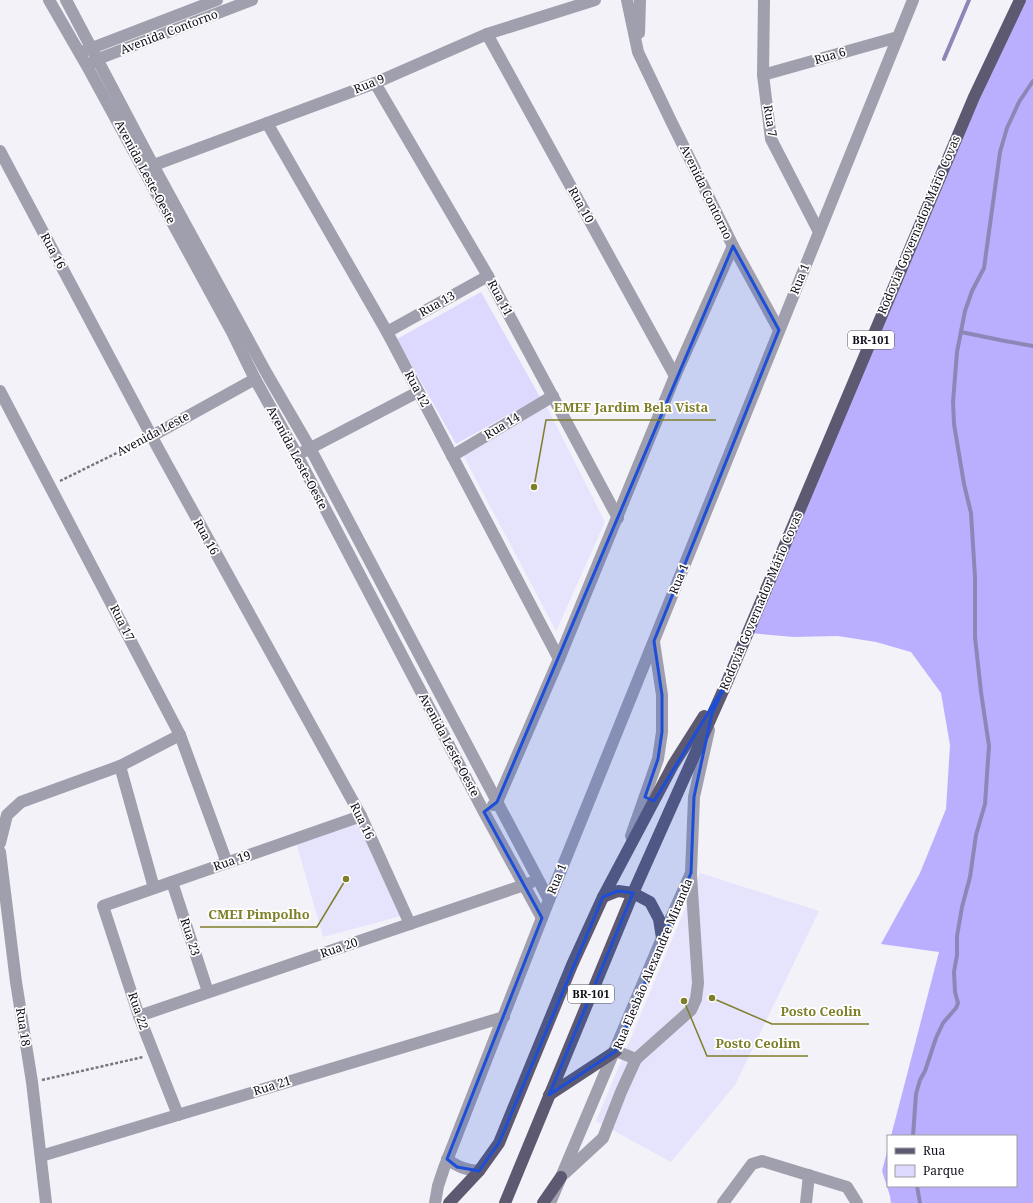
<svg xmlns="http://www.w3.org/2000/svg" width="1033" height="1203" viewBox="0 0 1033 1203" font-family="'Noto Serif',serif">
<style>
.built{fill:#e6e3fc}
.green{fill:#ddd9fe}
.forest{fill:#baafff}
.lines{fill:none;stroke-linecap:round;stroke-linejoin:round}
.stream{stroke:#8d87b7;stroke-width:4}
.path{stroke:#77757f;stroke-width:2.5;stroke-dasharray:3 2;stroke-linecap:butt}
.minor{stroke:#a09fad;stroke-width:12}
.major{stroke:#5c5971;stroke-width:12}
.marked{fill:#1d4ed8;fill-opacity:0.2;stroke:#1d4ed8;stroke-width:3;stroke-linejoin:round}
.labels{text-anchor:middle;stroke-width:3.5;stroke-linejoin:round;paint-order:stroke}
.shield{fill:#fff;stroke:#57565d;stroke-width:1}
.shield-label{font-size:11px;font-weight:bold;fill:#0f0d18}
.street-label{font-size:12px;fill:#0f0d18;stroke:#fff}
.leader{fill:none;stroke:#7e7f28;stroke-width:1.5}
.callout-dot{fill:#7e7f28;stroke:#fff;stroke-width:1.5}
.callout-label{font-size:13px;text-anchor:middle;font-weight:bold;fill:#7e7f28;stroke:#fff;stroke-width:3.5;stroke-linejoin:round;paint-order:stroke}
</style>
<rect width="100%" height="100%" fill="#f3f2f9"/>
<g class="built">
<polygon points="545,403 605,522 556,631 462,453"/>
<polygon points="360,822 401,916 323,937 296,842"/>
<polygon points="700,873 819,911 735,1085 671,1162 596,1121"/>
</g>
<polygon class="green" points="481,292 540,397 456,444 397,339"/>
<polygon class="forest" points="1026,0 1033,0 1033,1203 891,1203 890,1196 882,1171 888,1148 888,1186 1016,1186 1016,1136 891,1136 939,952 881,944 920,873 946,809 950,745 941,693 911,652 876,642 838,636 794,637 749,633 999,53"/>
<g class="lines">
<g class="stream">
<polyline points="944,59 969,0"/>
<polyline points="961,332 1005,341 1033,346"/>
<polyline points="913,1136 916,1094 920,1080 925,1071 936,1038 943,1023 956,1008 958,1003 955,992 954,972 957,955 957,936 962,907 970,877 976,835 985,804 989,746 981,692 975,637 975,577 971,513 964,484 954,424 953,402 957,352 965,311 972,291 984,268 1000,152 1007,128 1019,102 1033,81"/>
<polyline points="917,1186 920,1203"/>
</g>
<g class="path">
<polyline points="60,481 141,441"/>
<polyline points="42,1080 143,1057"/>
</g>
<g class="minor">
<polyline points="49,0 87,66 233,334 255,379 297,455 484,812 542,918"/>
<polyline points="66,0 153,165 267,374 310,448 549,900"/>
<polyline points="627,0 638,52 671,121 733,246 779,330"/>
<polyline points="764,0 763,75 771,139 819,232"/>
<polyline points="639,33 640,0"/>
<polyline points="487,34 675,376"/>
<polyline points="84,51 217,0"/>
<polyline points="92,63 98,59 252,0"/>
<polyline points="763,75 898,37"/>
<polyline points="375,83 488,276 618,518"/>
<polyline points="267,123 387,332 559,659"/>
<polyline points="0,151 159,450 361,816 410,924"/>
<polyline points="146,168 375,83 487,34 595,0"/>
<polyline points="387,332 488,276"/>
<polyline points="0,391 180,735 227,863"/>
<polyline points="152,436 255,379"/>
<polyline points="303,452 418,392"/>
<polyline points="452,456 553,396"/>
<polyline points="120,766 154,888"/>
<polyline points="493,805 497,802 559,659 675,376 733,246"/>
<polyline points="631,836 658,759 662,732 662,695 654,642"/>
<polyline points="0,843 7,815 21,802 120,766 180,735"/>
<polyline points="0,852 16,982 32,1082 46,1203"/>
<polyline points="172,882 208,992"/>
<polyline points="139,1016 530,883"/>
<polyline points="636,1059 691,1010 696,999 698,983 691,875"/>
<polyline points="178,1115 139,1016 103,906 361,816"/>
<polyline points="41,1156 504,1017"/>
<path d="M447 1159C458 1167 466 1170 479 1171"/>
<polyline points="565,1173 603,1138 621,1092 636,1059 616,1051"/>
<polyline points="435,1203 438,1186 444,1168 549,900 913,0"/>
<polyline points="550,1203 662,938 691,873 694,797 709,730"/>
<polyline points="723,1203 752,1164 762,1161 847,1187 857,1203"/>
<polyline points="806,1203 809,1175"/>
</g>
<g class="major">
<polyline points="603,897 618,891 633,893 650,902 659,919 662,938"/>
<polyline points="549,1095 616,1051"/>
<polyline points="449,1203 479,1171 499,1143 572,965 603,897 673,765 704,716"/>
<polyline points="505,1203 633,893 727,682 974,97 1020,0"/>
<polyline points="543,1203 561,1177"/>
</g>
</g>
<path class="marked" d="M733 246 779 330 654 641 662 695V732L658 759 645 797 654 801 727 682 712 713 694 797 691 873 616 1051 549 1095 633 893 618 891 603 897 499 1143 479 1171 457 1167 447 1159 542 918 484 812 497 802Z"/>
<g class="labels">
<g class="shield">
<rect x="848" y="331" width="46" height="18" rx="3"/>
<rect x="568" y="985" width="46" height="18" rx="3"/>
</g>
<g class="shield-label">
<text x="871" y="344">BR-101</text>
<text x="591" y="998">BR-101</text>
</g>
<g class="street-label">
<text transform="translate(169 32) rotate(-21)" y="4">Avenida Contorno</text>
<text transform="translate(830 56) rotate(-16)" y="4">Rua 6</text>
<text transform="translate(369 84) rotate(-22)" y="4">Rua 9</text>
<text transform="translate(770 121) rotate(81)" y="4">Rua 7</text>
<text transform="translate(145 172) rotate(62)" y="4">Avenida Leste-Oeste</text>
<text transform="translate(706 192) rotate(64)" y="4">Avenida Contorno</text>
<text transform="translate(581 205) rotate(61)" y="4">Rua 10</text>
<text transform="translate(919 225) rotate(-67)" y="4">Rodovia Governador Mário Covas</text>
<text transform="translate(53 251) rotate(62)" y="4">Rua 16</text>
<text transform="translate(800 279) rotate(-68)" y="4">Rua 1</text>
<text transform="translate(500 298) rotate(62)" y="4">Rua 11</text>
<text transform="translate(437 304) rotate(-29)" y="4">Rua 13</text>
<text transform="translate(417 389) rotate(62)" y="4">Rua 12</text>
<text transform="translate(502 426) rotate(-31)" y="4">Rua 14</text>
<text transform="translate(153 434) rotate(-28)" y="4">Avenida Leste</text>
<text transform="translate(297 458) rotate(62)" y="4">Avenida Leste-Oeste</text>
<text transform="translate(206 537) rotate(61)" y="4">Rua 16</text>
<text transform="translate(679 579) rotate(-68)" y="4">Rua 1</text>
<text transform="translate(761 601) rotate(-67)" y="4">Rodovia Governador Mário Covas</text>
<text transform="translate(122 623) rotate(63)" y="4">Rua 17</text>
<text transform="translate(449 745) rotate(62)" y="4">Avenida Leste-Oeste</text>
<text transform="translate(362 821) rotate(64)" y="4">Rua 16</text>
<text transform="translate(232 861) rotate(-19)" y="4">Rua 19</text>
<text transform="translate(557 879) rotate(-68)" y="4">Rua 1</text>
<text transform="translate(190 937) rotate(72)" y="4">Rua 23</text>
<text transform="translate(339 948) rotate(-19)" y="4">Rua 20</text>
<text transform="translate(653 964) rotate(-67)" y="4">Rua Elesbão Alexandre Miranda</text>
<text transform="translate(138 1011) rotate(71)" y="4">Rua 22</text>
<text transform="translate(23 1027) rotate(81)" y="4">Rua 18</text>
<text transform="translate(272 1086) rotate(-17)" y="4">Rua 21</text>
</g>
</g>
<path class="leader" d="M534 487L546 420H716M346 879L317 927H200M712 998L772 1024H869M684 1001L707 1056H808"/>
<g class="callout-dot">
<circle cx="534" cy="487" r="4"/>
<circle cx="346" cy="879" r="4"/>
<circle cx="712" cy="998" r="4"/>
<circle cx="684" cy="1001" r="4"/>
</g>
<g class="callout-label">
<text x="631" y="412">EMEF Jardim Bela Vista</text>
<text x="259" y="919">CMEI Pimpolho</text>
<text x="821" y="1016">Posto Ceolin</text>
<text x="758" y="1048">Posto Ceolim</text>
</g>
<rect x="887" y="1135" width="130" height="52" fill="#ffffff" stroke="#9f9ea3"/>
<rect x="895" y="1148" width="20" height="6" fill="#5c5971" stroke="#9f9ea3"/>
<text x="923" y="1155" font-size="12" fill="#0f0d18">Rua</text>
<rect x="895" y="1165" width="20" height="12" fill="#ddd9fe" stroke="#9f9ea3"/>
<text x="923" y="1175" font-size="12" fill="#0f0d18">Parque</text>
</svg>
